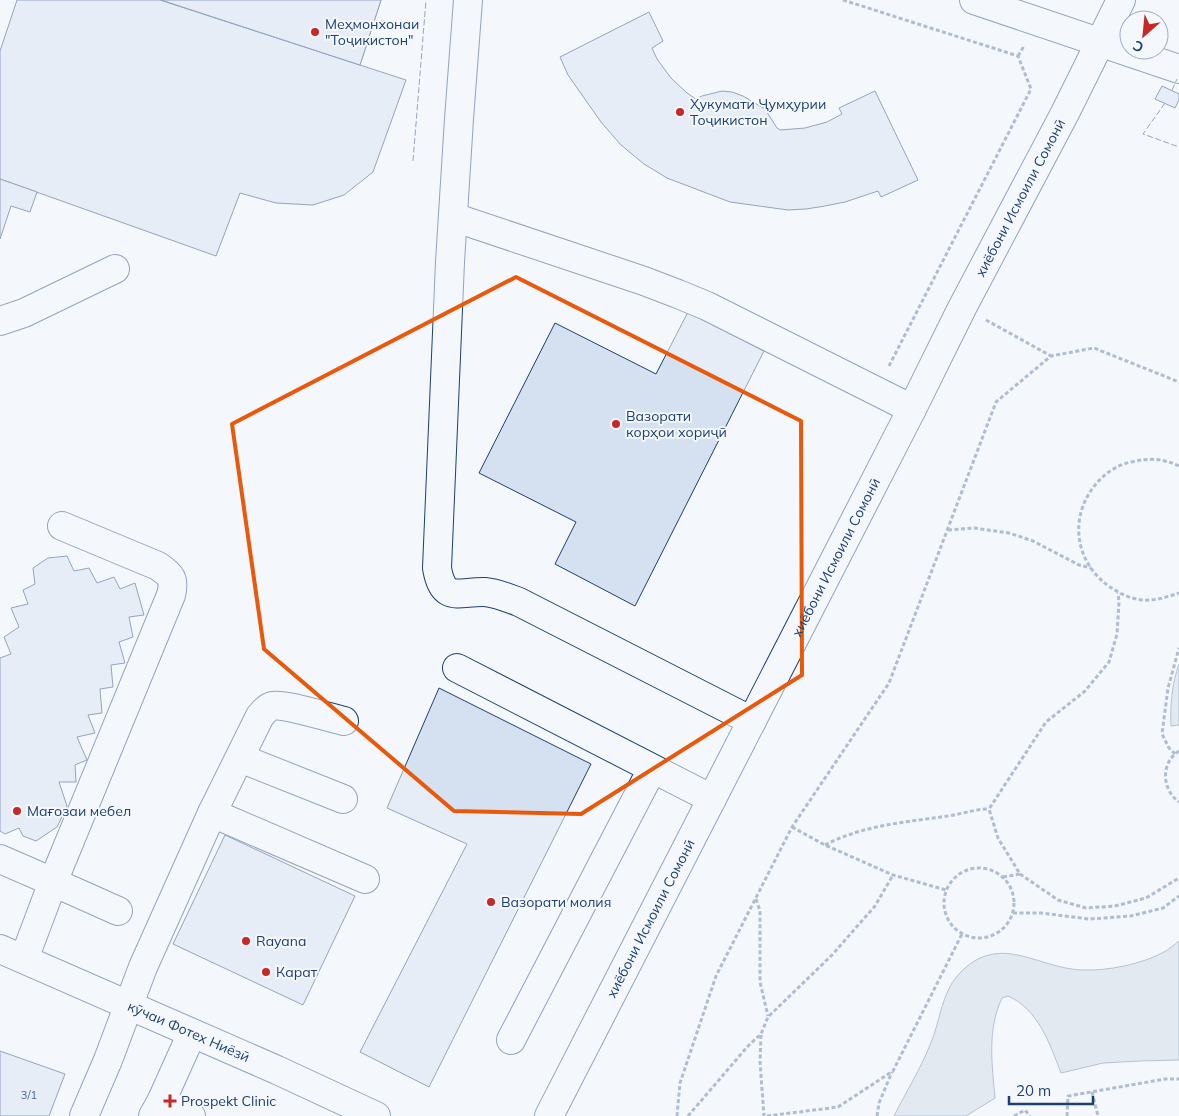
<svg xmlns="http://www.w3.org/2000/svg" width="1179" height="1116" viewBox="0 0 1179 1116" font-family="Mulish,sans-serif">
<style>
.water{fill:#cfd7e4;stroke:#687fa3}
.building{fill:#d5e0f0;stroke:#1d3f73}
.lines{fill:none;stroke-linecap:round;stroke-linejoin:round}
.minor-casing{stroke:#1d3f73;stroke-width:30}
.path{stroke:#5e769c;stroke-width:3;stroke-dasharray:4 2.5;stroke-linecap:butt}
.minor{stroke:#f4f7fb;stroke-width:28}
.fence{stroke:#1d3f73;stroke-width:1;stroke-dasharray:6 2.5;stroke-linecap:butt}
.marked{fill:none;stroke:#e8590c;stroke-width:4;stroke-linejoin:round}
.poi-dot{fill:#c62828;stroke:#f4f7fb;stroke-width:2}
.labels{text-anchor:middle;stroke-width:4;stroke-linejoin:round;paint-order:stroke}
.number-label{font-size:11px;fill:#4b6792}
.poi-label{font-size:14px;fill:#1d3f73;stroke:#f4f7fb;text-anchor:start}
.street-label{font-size:14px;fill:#1d3f73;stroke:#f4f7fb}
</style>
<rect width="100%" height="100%" fill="#f4f7fb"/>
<g class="water">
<path d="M1179 664V725L1171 726C1170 705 1172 684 1179 664Z"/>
<path d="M1179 941V1060L1140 1061 1103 1063 1061 1073C1050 1044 1038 1009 1008 996L1002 998C987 1030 992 1064 995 1098L966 1116H894C906 1092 920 1070 930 1045 940 1023 941 994 958 975 999 930 1037 969 1083 970 1108 971 1142 964 1164 952 1169 949 1174 945 1179 941Z"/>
</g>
<g class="building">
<polygon points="17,0 160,0 406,80 373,172 344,195 313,205 276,203 240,193 216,256 0,179 0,51"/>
<polygon points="161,0 381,0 360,65"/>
<polygon points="161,0 381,0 360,65"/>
<polygon points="649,12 663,41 652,48 657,59 671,78 687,93 696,99 702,96 722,91 732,92 743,96 765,109 777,128 780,130 805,128 827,122 842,114 839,108 875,91 918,180 881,197 878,191 845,202 825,206 806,209 788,210 730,202 667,178 644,164 621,145 601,122 568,75 560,57"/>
<polygon points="1162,86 1179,94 1179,100 1175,108 1155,99"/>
<polygon points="0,179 37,192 30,212 11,206 0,239"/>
<polygon points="688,312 764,351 635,606 555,564 576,522 479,473 555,323 656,374"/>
<polygon points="67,556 74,571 89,568 97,583 114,577 120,589 135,583 144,615 129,617 133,637 119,642 125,663 111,665 113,687 100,689 102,713 88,715 95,733 77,737 87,760 75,765 76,782 59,782 67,806 57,827 36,841 23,836 19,828 5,834 0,831 0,658 11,654 4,637 19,627 11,608 28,604 23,590 35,584 33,568 48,558"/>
<polygon points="439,688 591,764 429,1087 360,1052 467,844 387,808"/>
<polygon points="225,835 355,896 303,1005 173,944"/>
<polygon points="0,1051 65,1074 49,1116 0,1116"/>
</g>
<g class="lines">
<g class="minor-casing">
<g id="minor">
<path d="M468 0 459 119 450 262 437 568C443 604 459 591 485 592 497 593 508 598 519 602L752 721"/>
<polyline points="974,0 1179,69"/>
<polyline points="453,217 644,281 678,294 707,306 912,409"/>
<polyline points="0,321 24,313 115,269"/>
<path d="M62 526 158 566C171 575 175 579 171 595L53 882 118 911"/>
<polyline points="457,668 712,799"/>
<polyline points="240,758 343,799"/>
<path d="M212 813 260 716C264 712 267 707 272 706 284 703 330 718 344 721"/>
<polyline points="0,859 53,882 24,959"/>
<path id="s1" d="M0 949 277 1070 376 1116"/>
<polyline points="511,1040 652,769"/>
<polyline points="161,1102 191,1116"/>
<polyline points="84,1116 108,1060 143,967 212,813 365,879"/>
<polyline points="153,1116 161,1102 192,1033"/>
<path id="s2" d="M549 1116 912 409 962 308 1065 113 1121 0"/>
</g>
</g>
<g class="path">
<polyline points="843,0 1018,56 1031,89 889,366"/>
<polyline points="1018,56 1024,46"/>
<polyline points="986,320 1051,356"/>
<path d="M1179 466C1162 458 1148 458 1131 462 1117 465 1105 473 1096 484 1068 517 1075 563 1110 587 1119 593 1131 599 1142 600 1155 601 1167 597 1179 593"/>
<polyline points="948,530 974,528 1009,533 1033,541 1079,565 1091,568"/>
<path d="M1179 751C1160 763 1162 790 1179 802"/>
<polyline points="1175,754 1169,748 1162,734 1168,688 1179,648"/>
<polyline points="792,827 825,845 893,875 946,890"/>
<path d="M825 845C863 825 907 822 948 816 962 814 975 809 989 809"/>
<circle cx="979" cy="903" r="35"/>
<polyline points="1020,874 1058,900 1086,908 1115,906 1146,898 1179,878"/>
<polyline points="1003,877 1020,874 998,838 989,809 1046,722 1085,691 1109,662 1117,634 1119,602 1118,593"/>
<polyline points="756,899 760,911 760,982 768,1016"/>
<polyline points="1013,913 1041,913 1089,919 1131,916 1163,908 1179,896"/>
<polyline points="761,1035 760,1062 764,1116"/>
<polyline points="1092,1092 1098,1116"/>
<polyline points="677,1116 680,1083 716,976 792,827 889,683 996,402 1051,356 1094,348 1179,382"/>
<polyline points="688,1116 748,1046 761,1034 768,1017 832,955 875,906 893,875"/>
<polyline points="767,1116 838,1107 893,1071 962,934"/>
<polyline points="877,1116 879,1103 892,1072"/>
<polyline points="1014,1116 1025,1110 1030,1116"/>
<polyline points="1067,1116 1068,1096 1165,1079 1179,1079"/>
</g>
<use href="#minor" class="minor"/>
<g class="fence">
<polyline points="1172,90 1177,79"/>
<polyline points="1165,103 1143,134 1179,147"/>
<polyline points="413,161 426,0"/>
</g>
</g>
<path d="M0 0H1179V1116H0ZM516 277 801 421 802 675 581 814 454 811 264 649 232 424Z" fill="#f4f7fb" fill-opacity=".55" fill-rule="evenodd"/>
<path class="marked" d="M516 277 801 421 802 675 581 814 454 811 264 649 232 424Z"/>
<g class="poi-dot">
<circle cx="315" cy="32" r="5"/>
<circle cx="680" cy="112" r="5"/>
<circle cx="616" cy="424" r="5"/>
<circle cx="17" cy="811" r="5"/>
<circle cx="491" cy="902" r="5"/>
<circle cx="246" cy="941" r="5"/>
<circle cx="266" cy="972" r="5"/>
<path d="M167.5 1093.5h5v5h5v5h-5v5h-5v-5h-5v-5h5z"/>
</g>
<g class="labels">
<g class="number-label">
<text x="29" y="1099">3/1</text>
</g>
<g class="poi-label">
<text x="325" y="29">Меҳмонхонаи<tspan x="325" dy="16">"Тоҷикистон"</tspan></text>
<text x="690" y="109">Ҳукумати Ҷумҳурии<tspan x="690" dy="16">Тоҷикистон</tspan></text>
<text x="626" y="421">Вазорати<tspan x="626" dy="16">корҳои хориҷӣ</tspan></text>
<text x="27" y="816">Мағозаи мебел</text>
<text x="501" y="907">Вазорати молия</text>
<text x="256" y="946">Rayana</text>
<text x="276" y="977">Карат</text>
<text x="181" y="1106">Prospekt Clinic</text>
</g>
<g class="street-label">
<text dy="5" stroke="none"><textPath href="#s2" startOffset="1032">хиёбони Исмоили Сомонӣ</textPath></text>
<text dy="5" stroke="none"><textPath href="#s2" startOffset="628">хиёбони Исмоили Сомонӣ</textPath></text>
<text dy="5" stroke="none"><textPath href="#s2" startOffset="222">хиёбони Исмоили Сомонӣ</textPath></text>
<text dy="5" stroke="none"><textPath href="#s1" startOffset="206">кӯчаи Фотех Ниёзӣ</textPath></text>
</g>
</g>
<g transform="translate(1144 35) rotate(207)"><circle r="24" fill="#f4f7fb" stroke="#9eadc5"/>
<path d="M0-4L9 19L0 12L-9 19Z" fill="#c62828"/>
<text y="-8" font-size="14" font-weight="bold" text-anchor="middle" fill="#1d3f73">С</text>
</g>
<path d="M1009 1096v8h84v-8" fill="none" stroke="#1d3f73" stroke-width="2.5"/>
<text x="1016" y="1096" font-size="15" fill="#1d3f73" stroke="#f4f7fb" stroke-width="4" paint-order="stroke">20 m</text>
</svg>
